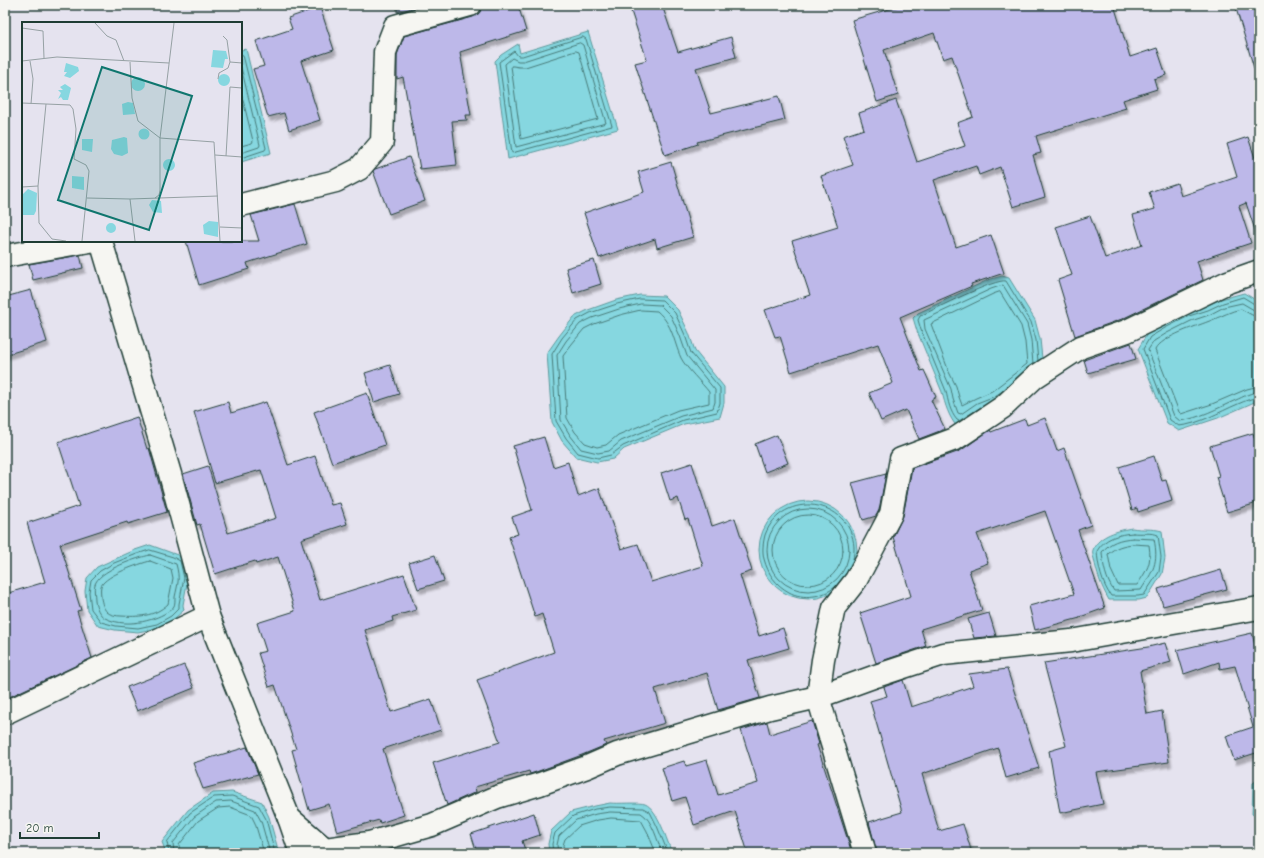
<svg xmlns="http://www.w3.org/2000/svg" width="1264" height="858" viewBox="0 0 1264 858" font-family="'Comic Neue',sans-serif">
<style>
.water{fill:#86d7e0;stroke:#5d999b}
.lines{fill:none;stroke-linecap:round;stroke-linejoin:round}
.shore{stroke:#487b79;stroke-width:1}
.building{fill:#bdb8e9;stroke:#1f3d34;filter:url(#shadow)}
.minor-casing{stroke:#1f3d34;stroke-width:25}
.minor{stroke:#f6f6f2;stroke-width:22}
.inset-road{fill:none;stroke:#96a1a4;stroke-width:1}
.view{fill:#0f766e;fill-opacity:0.15;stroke:#0f766e;stroke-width:2}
.inset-edge{fill:none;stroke:#1f3d34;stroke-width:2}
</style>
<defs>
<filter id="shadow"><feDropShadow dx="2.5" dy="4.5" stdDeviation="1" flood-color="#0004"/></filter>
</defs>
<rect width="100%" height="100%" fill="#e5e3ef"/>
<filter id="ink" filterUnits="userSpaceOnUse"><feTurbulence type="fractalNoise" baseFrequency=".025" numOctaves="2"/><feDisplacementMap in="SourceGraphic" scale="8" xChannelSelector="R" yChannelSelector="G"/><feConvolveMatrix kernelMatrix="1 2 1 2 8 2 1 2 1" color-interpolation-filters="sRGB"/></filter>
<g filter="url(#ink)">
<g class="water">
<polygon points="588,32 618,129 508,159 495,61 501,55 518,44 520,53"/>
<polygon points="246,49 271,153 241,162 241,50"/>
<path d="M1002 276 1009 278 1035 320 1040 339 1043 368 957 427C949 417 945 405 942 392L917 331 913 318 918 313 988 280Z"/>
<polygon points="1244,293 1259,302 1259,400 1218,418 1179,431 1167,423 1138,349 1147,334 1163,325 1188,312 1206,306 1221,299"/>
<polygon points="640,295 664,296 678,310 689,333 695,351 724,387 724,403 720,417 684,424 624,449 613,459 597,462 576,457 562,441 552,422 547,353 559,336 574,317 588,310 616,300"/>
<circle cx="808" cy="550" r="49"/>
<path d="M1132 528C1142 530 1152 528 1162 531L1165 558 1162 574 1147 598 1139 600H1109C1101 586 1097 574 1094 559 1093 556 1092 552 1093 550 1098 535 1120 530 1132 528Z"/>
<polygon points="150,545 183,557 188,578 183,605 184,610 174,619 158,628 138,632 115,630 98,626 87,610 85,591 87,578 97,567 135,550"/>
<polygon points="1259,779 1259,818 1252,814 1253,783"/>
<polygon points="232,792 262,802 269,817 279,853 166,853 162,842 188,810 213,793"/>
<path d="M610 803C617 804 640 802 645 804 658 809 667 841 672 853H549L548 844 551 831 571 812 595 806Z"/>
</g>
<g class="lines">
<g class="shore">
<polygon points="583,37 586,39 612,126 512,153 499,62 514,51 515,52 518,56 522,56"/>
<polygon points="580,43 583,45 606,123 516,147 505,64 512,58 518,61 523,61"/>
<polygon points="576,51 579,52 598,119 521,139 511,66 513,66 519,67 525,67"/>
<polyline points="241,54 243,55 266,148 265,150 241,158"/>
<polyline points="241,67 260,145 259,147 241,153"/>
<polyline points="241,92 253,141 252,143 241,146"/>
<polygon points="1000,292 1021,326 1025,342 1027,364 992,391 976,398 962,405 959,397 956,386 949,372 931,324 993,294"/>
<polygon points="640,299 662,300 675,313 685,335 691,353 720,388 720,403 717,412 683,420 623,446 611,455 598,458 578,453 566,438 556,421 552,354 562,338 577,320 590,313 617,304"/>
<polygon points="641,304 660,305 671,316 680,336 687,356 715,390 715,402 713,408 681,416 621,441 609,451 598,453 581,449 570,435 561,420 557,355 566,341 580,324 592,318 619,309"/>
<path d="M1259 305H1256L1243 297 1223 303 1208 310 1189 316 1165 328 1150 337 1143 349 1170 420 1179 426C1200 424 1219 412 1238 404 1245 401 1252 398 1259 397"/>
<path d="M641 310 657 311C673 325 673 340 681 358 686 368 702 383 709 392V403L678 410 618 435 606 445 597 447 585 443 575 432 567 418 563 356 571 345 584 329 594 324 620 315Z"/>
<path d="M1259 311 1254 310 1242 303 1224 307 1209 315 1191 321 1167 333 1154 341 1148 350 1174 416 1180 421C1200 418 1218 408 1236 400 1243 397 1251 392 1259 392"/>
<path d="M1259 317 1252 315 1241 309C1231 311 1222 316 1212 320 1198 326 1162 336 1155 350L1179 412 1181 414 1212 404 1247 389 1259 386"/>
<polyline points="1004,390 995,396 977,403 961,414 958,413 953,399 951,389 925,329 924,320 991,289 1003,285 1027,324 1031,340 1033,364"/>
<path d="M981 407 959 421 957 420C950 412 948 401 946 391L921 330 918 320 920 316C933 310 996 278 1006 281L1031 322 1036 340 1038 361"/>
<circle cx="808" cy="550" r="41"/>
<circle cx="808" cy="550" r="35"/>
<path d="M1133 533C1141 534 1151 532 1158 535L1161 557 1159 572 1144 595 1138 596H1111C1102 584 1098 566 1097 551 1104 538 1119 534 1133 533Z"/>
<path d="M1133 538 1154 539C1159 563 1153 571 1141 590L1114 591C1106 580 1103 565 1102 552 1110 542 1120 539 1133 538Z"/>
<path d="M1133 544 1149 545C1152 564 1147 570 1137 585H1118L1111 570 1108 554C1115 547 1124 545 1133 544Z"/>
<polygon points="150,550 173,557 180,561 184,578 179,604 179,608 171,616 157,624 138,628 116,626 101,622 91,609 89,592 91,580 100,571 114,563 137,554"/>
<path d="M150 555 176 564C180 579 178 583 175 597 175 600 175 604 174 606 172 610 167 612 164 614 147 623 123 627 105 618 99 615 96 607 95 600 95 595 93 587 96 582 103 569 137 558 150 555Z"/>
<path d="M150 561 171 569 173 578 168 604C154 617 138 617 121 616 117 616 110 615 107 612 103 608 102 603 101 598 101 594 100 590 101 586 106 575 139 564 150 561Z"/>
<path d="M835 587C823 597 803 600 789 592 776 585 768 574 764 559 762 551 763 543 765 535 782 489 851 498 854 547 854 551 854 556 853 559"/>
<polyline points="169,853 167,842 190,813 214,797 232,796 259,806 266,819 275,853"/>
<polyline points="174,853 173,843 194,817 216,802 231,801 255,810 261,821 270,853"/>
<polyline points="180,853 179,845 198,821 218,808 230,807 251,815 255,823 264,853"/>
<polyline points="553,853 552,844 555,833 573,816 595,809 610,807 643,808 650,812 657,826 668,853"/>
<path d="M558 853 557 845 559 836 576 820 596 814 610 812 641 813C652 819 658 842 662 853"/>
<polyline points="564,853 563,845 565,839 579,826 598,820 611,818 641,820 647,831 656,853"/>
</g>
</g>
<g class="building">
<polygon points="397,5 424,5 397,12"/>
<polygon points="482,5 518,5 526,31 460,52 471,115 466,115 467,120 452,121 457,165 420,169 403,77 397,79 397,55 404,36 473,17 479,13 482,8"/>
<polygon points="629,5 662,5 678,52 731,37 736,57 696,68 711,113 779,96 785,120 697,142 698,144 665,155 635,63 647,60"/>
<polygon points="903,5 1114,5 1130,57 1157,48 1166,75 1154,79 1157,89 1123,100 1126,108 1036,136 1041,153 1033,155 1045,197 1013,207 1000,167 979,175 976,166 934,180 956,247 991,235 1004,273 971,284 972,286 900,317 921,371 924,370 936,397 931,400 945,429 919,439 906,410 881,421 869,393 893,383 878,344 791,372 780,336 775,337 765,310 810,295 792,241 838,227 821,176 853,165 843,136 864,129 859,113 896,100 917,162 965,146 957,123 973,117 952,56 943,59 934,33 884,50 898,95 877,102 852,20"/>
<polygon points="1235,5 1259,5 1259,67 1254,68"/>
<polygon points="320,7 334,50 301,61 320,120 289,130 284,113 268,117 253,69 264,66 256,41 292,29 288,18"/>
<polygon points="1248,137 1259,170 1259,229 1255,230 1246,203 1239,206 1251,243 1197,261 1203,280 1122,319 1075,336 1058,280 1072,275 1056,227 1090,216 1105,258 1142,245 1133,215 1155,209 1149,192 1177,183 1181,196 1237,177 1227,144"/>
<polygon points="409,157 425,201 389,214 373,171 375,169"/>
<polygon points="671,162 693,237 657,248 655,239 599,258 584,213 644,192 638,172"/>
<polygon points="295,204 307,244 247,263 249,269 199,285 186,241 259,241 251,215"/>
<polygon points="80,255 83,268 33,280 29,264"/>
<polygon points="594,260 601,284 573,293 566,268"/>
<polygon points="31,290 47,342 5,355 5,297"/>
<polygon points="1131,343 1136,359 1088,373 1084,360"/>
<polygon points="390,365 399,394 374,402 365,373"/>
<polygon points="367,393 385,445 332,463 314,412"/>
<polygon points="228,402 231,413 266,402 288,465 315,456 331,505 340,503 347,524 301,539 320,600 404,574 416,610 392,617 393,621 365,630 391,712 431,699 441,730 383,749 404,815 380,823 379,820 337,832 329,804 309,810 292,750 296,749 275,685 269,687 258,653 266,651 257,623 295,611 278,557 256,564 255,561 215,574 200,524 197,525 183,474 208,466 228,533 276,518 261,470 215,483 194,412"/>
<polygon points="137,417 147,449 149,448 167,512 128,524 127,522 60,544 81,610 77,611 92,658 9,697 5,685 5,594 45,582 27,523 79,506 58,442 77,436 77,437"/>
<polygon points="1045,418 1057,451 1064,448 1091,525 1078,530 1105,608 1080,617 1080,618 1035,630 1029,606 1074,594 1045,511 977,534 988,563 969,570 982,610 921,629 926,646 876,663 860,613 911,596 893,537 903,516 912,468 960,451 990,430 991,432 1025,419 1027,425"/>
<polygon points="1253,433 1259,452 1259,501 1254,502 1254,504 1227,512 1216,477 1219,476 1210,446"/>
<polygon points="777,435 788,463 765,472 755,444"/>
<polygon points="544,437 553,467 568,462 578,496 599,488 621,549 638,544 651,582 703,566 688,519 685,520 678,498 670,501 661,473 692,463 712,526 735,518 752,571 740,575 759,636 783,628 789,648 748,660 760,698 718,710 707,673 655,689 665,723 604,741 606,745 582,755 536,772 530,774 529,771 475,787 476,792 447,805 433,763 500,742 477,680 554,652 542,614 535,617 509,537 518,534 512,517 532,510 513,446"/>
<polygon points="1154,456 1162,481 1166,480 1172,501 1138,512 1137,508 1132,510 1119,467"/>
<polygon points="886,474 879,510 876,516 863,520 852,483"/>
<polygon points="435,555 444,581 418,589 409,563"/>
<polygon points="1221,570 1227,589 1163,606 1158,589"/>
<polygon points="989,613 996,636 974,638 968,619"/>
<polygon points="1252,633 1259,663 1259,752 1234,760 1226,736 1253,727 1235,666 1220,669 1219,662 1184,674 1177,650"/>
<polygon points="1165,643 1171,662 1140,671 1147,714 1162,711 1169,762 1096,772 1103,804 1060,813 1049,751 1066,746 1044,663 1148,647"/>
<polygon points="184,665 194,688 137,711 127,687"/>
<polygon points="1007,669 1039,768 1006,778 998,748 922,774 939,831 963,824 972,853 877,853 869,822 902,812 870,701 887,696 884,687 903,680 911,707 973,686 969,674"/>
<polygon points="812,721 819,744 817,745 852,853 748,853 735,811 694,825 685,797 672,801 662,768 684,761 686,766 707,760 718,795 758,783 741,730 767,722 770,734"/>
<polygon points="247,747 258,774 203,789 193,763"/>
<polygon points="534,813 540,835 522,841 526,853 477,853 471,834"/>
</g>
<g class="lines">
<g class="minor-casing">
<g id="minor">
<polyline points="241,205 336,181 359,169 382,142 385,52 395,26 470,5"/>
<polyline points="101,241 170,474 208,616 289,818 301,853"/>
<polyline points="5,256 90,241"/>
<polyline points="5,713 208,616"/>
<polyline points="289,818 325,849 369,843 432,825 497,797 540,784 587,767 617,754 770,708 818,697 823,660 834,608 856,580 891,514 901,459 955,439 1003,407 1035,377 1081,347 1127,331 1228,282 1259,271"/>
<polyline points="865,853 818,697 876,676 943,654 1071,641 1259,608"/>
</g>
</g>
<use href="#minor" class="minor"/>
</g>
</g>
<g transform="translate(22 22)">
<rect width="220" height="220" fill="#e5e3ef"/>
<path d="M191 28 204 29 206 37H203L201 46 189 45ZM44 41 56 45 57 49 48 56 42 54 45 50H42ZM196 58a6 6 0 1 1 12 0a6 6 0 1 1-12 0ZM109 62a7 7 0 1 1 14 0a7 7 0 1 1-14 0ZM43 62 49 66 46 78H41L39 75 36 77 39 71 36 68H41L38 65ZM106 80 111 81 113 92 101 93 100 82ZM116.5 112a5.5 5.5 0 1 1 11 0a5.5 5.5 0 1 1-11 0ZM102 115 105 116 106 131 100 134 92 132 89 127 90 118ZM60 117H71L70 130 60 128ZM141 143a6 6 0 1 1 12 0a6 6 0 1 1-12 0ZM50 154 62 155V168L50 166ZM6 167 15 171 14 189 12 193H0V173ZM130 178 139 179 140 191 131 190 127 183ZM187 199 196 200V215L182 212 181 203ZM84 206a5 5 0 1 1 10 0a5 5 0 1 1-10 0Z" fill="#86d7e0"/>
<path class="inset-road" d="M73 1 85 14 94 18 102 39M152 1 138 116 192 120 198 219M0 6 21 9 22 36M201 14 205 18 208 40M0 39 35 35 147 41M8 39 11 57 9 82M108 40 110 76 116 99 138 116V168L137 173 133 176M196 57 197 51 206 46 208 40 220 41M0 81 48 83 51 87 54 107 52 137 64 143 67 149 60 219M193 133 220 135M204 134 208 65 220 66M16 164 24 82M0 165 16 164 17 201 30 217 44 219M65 176 108 177 196 174M108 177 113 219M198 205 220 206"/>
<path class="view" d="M80 45 170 74 127 208 36 178Z"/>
<rect width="220" height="220" class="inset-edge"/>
</g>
<rect width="1264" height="858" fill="none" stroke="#f6f6f2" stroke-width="20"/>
<rect x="10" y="10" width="1244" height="838" fill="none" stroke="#1f3d34" stroke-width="1.5" filter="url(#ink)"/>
<path d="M20 832v6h79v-6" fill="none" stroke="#1f3d34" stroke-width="2"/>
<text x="26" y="832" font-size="12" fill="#1f3d34" stroke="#f6f6f2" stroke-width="3" paint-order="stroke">20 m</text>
</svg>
